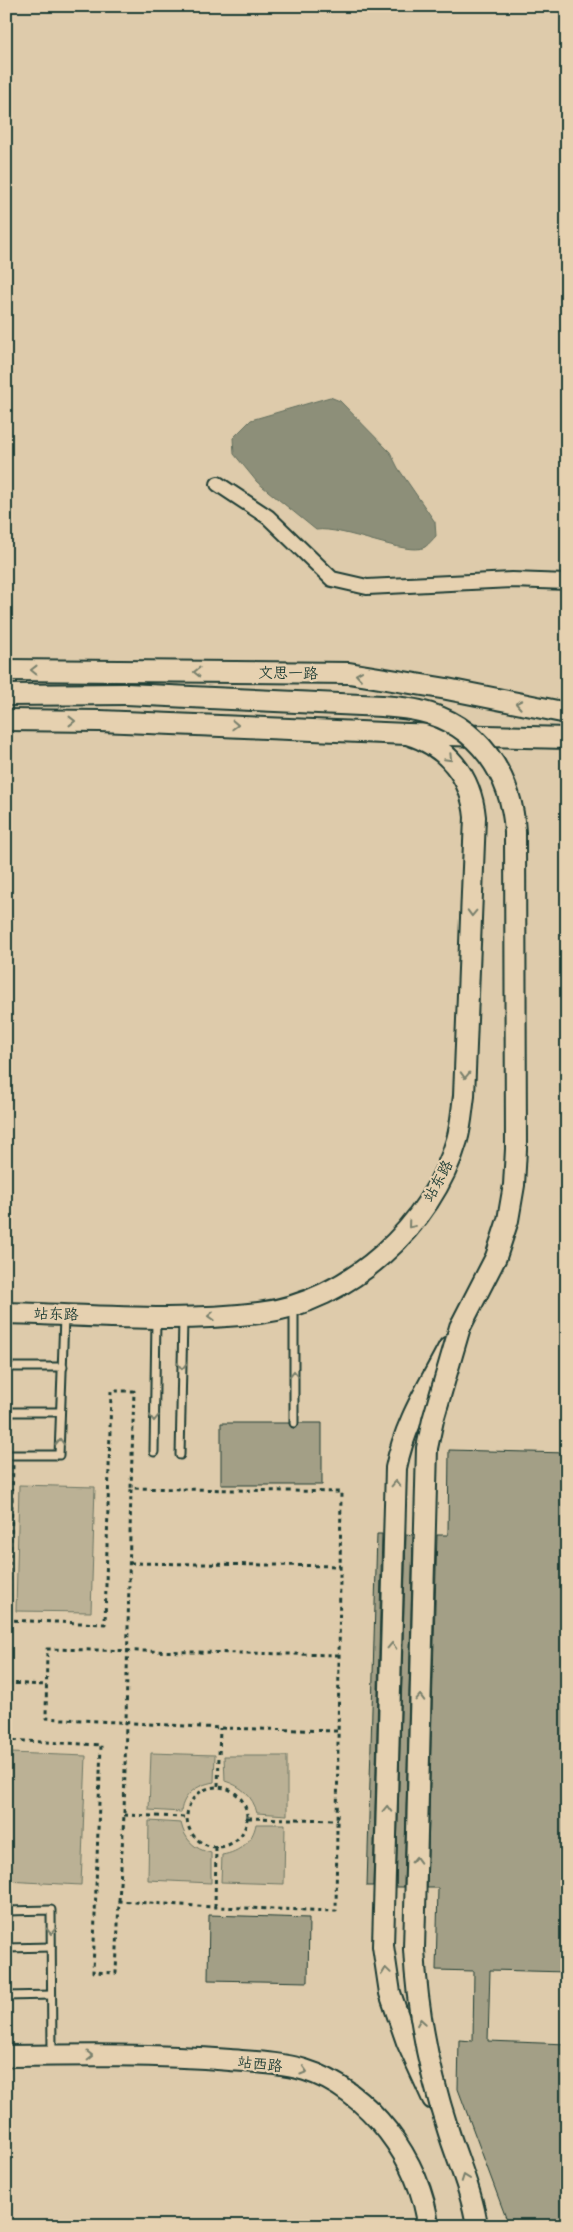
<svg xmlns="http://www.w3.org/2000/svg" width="573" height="2232" viewBox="0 0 573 2232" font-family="'Patrick Hand','LXGW WenKai TC',sans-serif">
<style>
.green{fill:#bbb195;stroke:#6d7764}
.water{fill:#8d8f79;stroke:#616e5d}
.building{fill:#a39f86;stroke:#1f3d34}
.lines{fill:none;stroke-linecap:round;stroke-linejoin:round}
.lane-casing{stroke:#1f3d34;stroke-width:11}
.street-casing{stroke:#1f3d34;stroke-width:18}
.secondary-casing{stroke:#1f3d34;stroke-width:24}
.path{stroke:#1f3d34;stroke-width:3;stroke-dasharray:4 4;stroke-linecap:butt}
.lane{stroke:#e6d1b0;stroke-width:7}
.street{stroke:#e6d1b0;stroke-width:14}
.secondary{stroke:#e6d1b0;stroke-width:20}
.secondary-bridge-casing{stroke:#1f3d34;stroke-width:24;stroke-linecap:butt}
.secondary-bridge{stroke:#e6d1b0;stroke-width:20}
.oneway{stroke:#79806c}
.labels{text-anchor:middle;stroke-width:4.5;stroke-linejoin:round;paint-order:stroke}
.street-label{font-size:15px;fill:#1f3d34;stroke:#e6d1b0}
</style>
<rect width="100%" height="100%" fill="#decbab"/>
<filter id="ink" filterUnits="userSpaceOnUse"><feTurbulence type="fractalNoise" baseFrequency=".02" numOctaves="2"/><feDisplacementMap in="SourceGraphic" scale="10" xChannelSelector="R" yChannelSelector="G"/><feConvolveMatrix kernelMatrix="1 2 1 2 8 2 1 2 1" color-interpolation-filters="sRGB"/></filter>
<g filter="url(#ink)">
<g class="green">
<polygon points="19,1485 95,1487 91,1612 16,1611"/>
<polygon points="11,1753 86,1756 81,1885 6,1881"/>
<path d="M151 1753 215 1755 214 1782C197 1785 183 1794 181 1812L149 1810Z"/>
<path d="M224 1756H287V1815L257 1813C253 1796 241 1786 225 1781Z"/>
<path d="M149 1821 181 1823C185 1840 194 1849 211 1853V1883L148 1880Z"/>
<path d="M256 1824H285L284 1884 221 1882 222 1855C240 1852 253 1841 256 1824Z"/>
</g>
<path class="water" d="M330 397 340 401 390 452 398 468 435 522 436 536C433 539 429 544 425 547 408 557 343 526 316 530L257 482 234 454 233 438 251 420Z"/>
<g class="building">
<polygon points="221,1423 289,1423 291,1427 294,1428 299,1423 322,1423 322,1485 221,1485"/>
<polygon points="449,1450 567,1453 567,1972 490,1970 488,2041 567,2044 567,2226 509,2226 458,2089 459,2040 473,2041 474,1971 436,1970 438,1888 427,1888 437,1535 448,1535"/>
<polygon points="377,1534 382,1534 373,1886 367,1886"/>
<polygon points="406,1534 413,1535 404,1887 396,1887"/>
<polygon points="209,1915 309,1918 308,1982 208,1980"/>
</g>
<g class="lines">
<g class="lane-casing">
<g id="lane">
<polyline points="6,1367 63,1367"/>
<polyline points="6,1412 60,1412"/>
<polyline points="294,1423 294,1309"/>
<polyline points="154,1452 156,1320"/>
<polyline points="6,1455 59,1455 64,1317"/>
<polyline points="180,1455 183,1320"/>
<polyline points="6,1911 51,1910 52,2054"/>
<polyline points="6,1948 51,1947"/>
<polyline points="6,1996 51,1995"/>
</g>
</g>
<g class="street-casing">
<polyline id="street" points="218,484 268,517 332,579 367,587 512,580 567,582"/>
</g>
<g class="secondary-casing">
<g id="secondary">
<polyline points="6,670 349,673 447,689 567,713"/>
<polyline points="6,695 126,694"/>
<polyline points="6,720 100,721 407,734 567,738"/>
<path d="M6 1313C89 1315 177 1323 259 1313 349 1302 432 1226 457 1140 461 1126 462 1110 464 1096L475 817C471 776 447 746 407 734"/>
<path d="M6 2056C81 2055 156 2054 230 2060 255 2062 281 2063 305 2070 368 2089 422 2162 428 2226"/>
<path d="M433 2099 407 2042 390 1993 383 1946 396 1468C405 1422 428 1388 449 1347"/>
</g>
</g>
<g class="path">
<polyline points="130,1563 340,1566"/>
<polyline points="6,1620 105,1624 111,1391 134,1391 131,1488 341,1492 336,1911 215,1907 119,1901 116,1973 93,1972 101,1745 6,1740"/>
<polyline points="7,1683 46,1685"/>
<polyline points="6,1709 13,1465"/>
<polyline points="337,1731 220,1728 46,1718 47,1649 339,1655"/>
<polyline points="218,1786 220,1728"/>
<circle cx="217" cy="1817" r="30"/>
<polyline points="124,1815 187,1817"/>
<polyline points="248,1818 337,1820"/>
<polyline points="119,1901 124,1815 131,1488"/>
<polyline points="215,1907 216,1847"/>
</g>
<use href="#lane" class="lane"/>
<use href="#street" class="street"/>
<use href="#secondary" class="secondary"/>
<g class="secondary-bridge-casing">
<path id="secondary-bridge" d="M126 694 382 706C394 707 408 708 420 711 478 724 512 775 515 832L516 1149 514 1185 508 1220 496 1257 460 1327 433 1420 427 1448 414 1949C417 2011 429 2071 448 2130 458 2162 472 2192 477 2226"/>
</g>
<use href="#secondary-bridge" class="secondary-bridge"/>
</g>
<defs><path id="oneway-chevron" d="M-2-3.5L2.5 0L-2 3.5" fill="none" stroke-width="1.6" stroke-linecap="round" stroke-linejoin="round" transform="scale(1.25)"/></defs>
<g class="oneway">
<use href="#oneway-chevron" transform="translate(34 670) rotate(-179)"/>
<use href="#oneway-chevron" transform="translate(197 672) rotate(-179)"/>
<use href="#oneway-chevron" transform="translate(359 675) rotate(-172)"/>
<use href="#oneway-chevron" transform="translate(519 704) rotate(-169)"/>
<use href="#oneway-chevron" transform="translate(72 721)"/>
<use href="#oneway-chevron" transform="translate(235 725) rotate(2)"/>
<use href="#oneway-chevron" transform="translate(449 758) rotate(45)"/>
<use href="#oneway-chevron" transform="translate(472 913) rotate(92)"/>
<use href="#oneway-chevron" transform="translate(465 1075) rotate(92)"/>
<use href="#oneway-chevron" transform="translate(411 1225) rotate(130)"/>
<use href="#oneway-chevron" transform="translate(211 1316) rotate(177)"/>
<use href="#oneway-chevron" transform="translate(182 1366) rotate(91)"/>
<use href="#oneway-chevron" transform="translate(294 1374) rotate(-90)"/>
<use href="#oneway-chevron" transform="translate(154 1418) rotate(91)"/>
<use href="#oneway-chevron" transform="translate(60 1442) rotate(-88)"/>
<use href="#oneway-chevron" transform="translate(396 1484) rotate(-88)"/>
<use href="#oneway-chevron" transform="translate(392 1646) rotate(-88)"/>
<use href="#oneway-chevron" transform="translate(420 1698) rotate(-88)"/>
<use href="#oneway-chevron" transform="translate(387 1809) rotate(-88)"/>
<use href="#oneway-chevron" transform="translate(416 1860) rotate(-88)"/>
<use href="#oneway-chevron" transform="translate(51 1931) rotate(90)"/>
<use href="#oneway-chevron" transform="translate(386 1971) rotate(-98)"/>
<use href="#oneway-chevron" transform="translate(421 2022) rotate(-99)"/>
<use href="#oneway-chevron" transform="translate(90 2056) rotate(-1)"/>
<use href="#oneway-chevron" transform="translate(304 2071) rotate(17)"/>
<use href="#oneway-chevron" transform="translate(465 2178) rotate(-110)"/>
</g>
</g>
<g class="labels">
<g class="street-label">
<text transform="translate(288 673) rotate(1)" y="5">文思一路</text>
<text transform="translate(438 1181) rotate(-62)" y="5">站东路</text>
<text transform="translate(56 1314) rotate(1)" y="5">站东路</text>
<text transform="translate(260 2064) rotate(6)" y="5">站西路</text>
</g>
</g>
<rect width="573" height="2232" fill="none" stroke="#e6d1b0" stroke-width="25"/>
<rect x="12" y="12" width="548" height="2207" fill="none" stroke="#1f3d34" stroke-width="2" filter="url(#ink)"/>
</svg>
